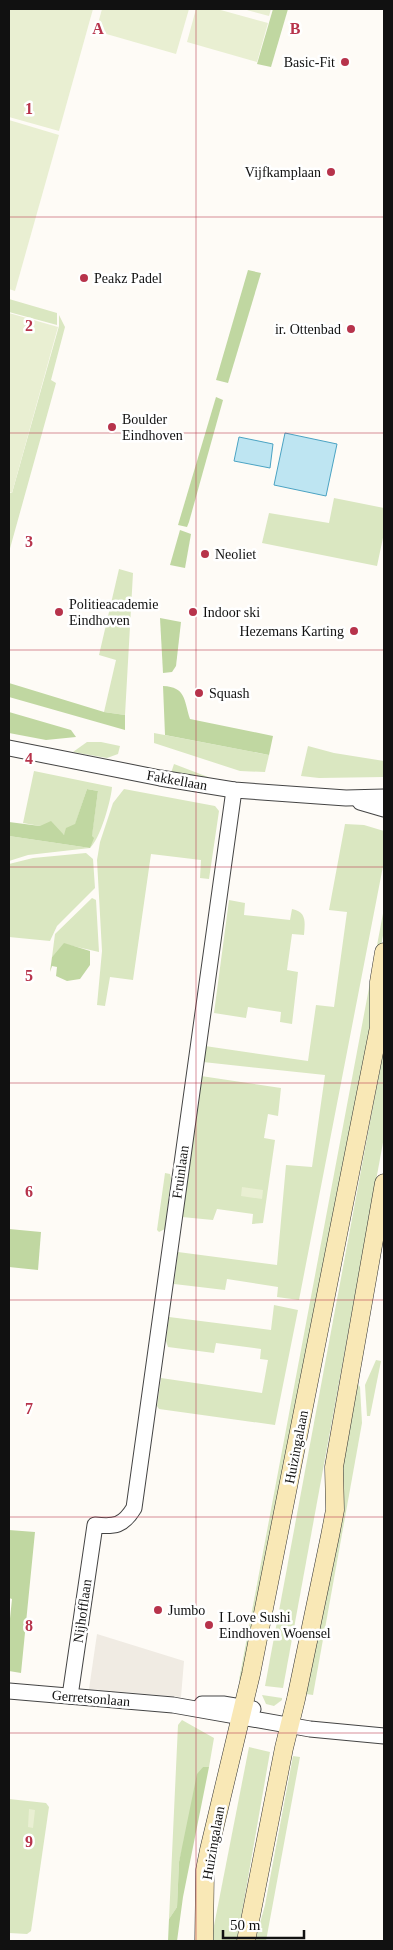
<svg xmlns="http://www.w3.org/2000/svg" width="393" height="1950" viewBox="0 0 393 1950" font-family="'Times New Roman',serif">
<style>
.green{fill:#dae7c1}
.forest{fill:#c0d7a1}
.pitch{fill:#e9efd2}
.plaza{fill:#f0ebe3}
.water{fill:#bee5f2;stroke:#4ba3c3}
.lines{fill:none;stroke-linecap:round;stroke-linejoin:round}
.tertiary-casing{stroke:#444;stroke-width:17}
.secondary-casing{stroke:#333;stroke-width:19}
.tertiary{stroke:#fff;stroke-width:15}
.secondary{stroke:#f9e8b6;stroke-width:18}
.grid{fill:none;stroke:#b7334b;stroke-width:1;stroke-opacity:0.55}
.poi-dot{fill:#b7334b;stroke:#fff;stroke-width:2}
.labels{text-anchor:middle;stroke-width:5;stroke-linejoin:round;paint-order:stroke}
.poi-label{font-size:14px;fill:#111;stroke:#fff;text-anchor:start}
.street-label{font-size:14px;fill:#111;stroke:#fff}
.grid-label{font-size:16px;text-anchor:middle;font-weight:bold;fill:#b7334b;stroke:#fff;stroke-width:5;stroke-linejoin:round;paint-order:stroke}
</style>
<rect width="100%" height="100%" fill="#fefbf6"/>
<g class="green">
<polygon points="9,299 57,313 57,325 9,312"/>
<polygon points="59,315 65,327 51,380 56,383 9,552 9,493 12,493 59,326"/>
<polygon points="334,498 384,508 384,533 377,566 262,543 269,513 329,523"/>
<polygon points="119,569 133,573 125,715 104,712 116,660 99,655"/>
<polygon points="154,733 269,755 265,772 240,771 154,743"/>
<polygon points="87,742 101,742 120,746 118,754 107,758 73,752"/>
<polygon points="308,746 334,753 384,761 384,777 319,778 301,776"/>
<polygon points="174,764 208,777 211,780 171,773"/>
<path d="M34 771 112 787C111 801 100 839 90 848L28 855 9 861V836L90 848 98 791 87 789 75 825 64 835 40 826 23 823Z"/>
<polygon points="124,789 215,806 219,811 209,879 200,878 201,860 151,854 133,980 110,977 105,1006 97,1005 102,951 97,860 100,842 113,803"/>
<polygon points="345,824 364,825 384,831 384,861 299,1300 277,1297 278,1287 227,1279 225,1290 174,1284 178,1252 277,1265 286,1165 312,1167 325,1075 203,1062 205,1046 308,1061 316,1005 334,1007 347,912 329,910"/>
<polygon points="86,853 93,859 95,888 57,926 50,941 9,937 9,864 33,858"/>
<polygon points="92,898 96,900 99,952 64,944 52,957 55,934"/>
<path d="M229 900 245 903 244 915 290 920 292 909C307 912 305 922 304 935L292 934 287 970 298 972 292 1024 280 1022 281 1012 248 1007 246 1018 214 1013Z"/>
<polygon points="384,908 384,930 375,980 374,1027 281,1515 266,1554 242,1681 239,1680"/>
<polygon points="384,1047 384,1137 283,1688 265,1686"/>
<polygon points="201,1076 281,1088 278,1116 268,1114 264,1138 275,1140 263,1223 252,1224 253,1214 217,1209 213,1220 182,1217"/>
<polygon points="165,1173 170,1174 171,1178 165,1229 159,1232 157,1230"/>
<polygon points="274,1305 298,1310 275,1425 159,1409 157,1406 161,1378 262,1393 268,1360 260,1359 261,1349 216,1343 214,1353 168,1347 166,1341 169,1317 271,1330"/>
<polygon points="376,1360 381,1361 370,1416 367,1416 365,1385"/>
<polygon points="358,1384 360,1387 362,1423 313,1695 306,1694 345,1429"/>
<polygon points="262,1695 282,1698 282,1700 274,1706 266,1704"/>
<polygon points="182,1720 214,1738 209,1767 203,1767 179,1862 177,1907 169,1919 178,1725"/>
<polygon points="249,1747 270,1752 237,1941 211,1941"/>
<polygon points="293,1756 300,1757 266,1941 255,1941 265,1905"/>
<polygon points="9,1799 46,1803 49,1807 31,1931 27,1934 9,1933"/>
</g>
<g class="forest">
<polygon points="273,9 288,9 271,67 257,64"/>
<polygon points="248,270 261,273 228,383 216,380"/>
<polygon points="216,397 223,400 189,522 187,527 178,525"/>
<polygon points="180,530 191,534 185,568 170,565"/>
<polygon points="160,618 181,622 176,666 172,672 163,673"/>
<polygon points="9,683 104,712 125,715 125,730 9,697"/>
<path d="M163 686C186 687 184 700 190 719L273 736 269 755 165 735Z"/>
<polygon points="9,712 71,730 76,737 46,740 9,733"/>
<polygon points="87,789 98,791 92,836 94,838 90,848 9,836 9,822 40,826 51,821 64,835 66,828 75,824"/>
<polygon points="64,943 90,951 90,965 80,979 67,981 56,976 57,967 52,966 50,972 52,957"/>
<polygon points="9,1229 41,1232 38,1270 9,1267"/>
<polygon points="9,1530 35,1532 21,1673 9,1671 9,1628 12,1599 9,1598"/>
<polygon points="203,1767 209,1767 183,1897 177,1941 168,1941 169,1919 177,1907 179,1862 197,1774"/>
</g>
<g class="pitch">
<polygon points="9,9 93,9 59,131 9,117"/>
<polygon points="102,9 189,9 176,54 96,31"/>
<polygon points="196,9 217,9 268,23 257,62 187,42"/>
<polygon points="243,9 271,9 269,16"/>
<polygon points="9,120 59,135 15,291 9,289"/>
<polygon points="9,313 58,327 12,493 9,492"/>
<polygon points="242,1187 263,1190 262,1199 241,1196"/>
<polygon points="29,1809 35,1810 33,1828 28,1827"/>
</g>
<polygon class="plaza" points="97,1634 184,1661 181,1697 89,1689"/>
<g class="water">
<polygon points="285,433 337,444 326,496 274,485"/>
<polygon points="239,437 273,444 270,468 234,461"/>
</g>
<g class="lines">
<g class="tertiary-casing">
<g id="tertiary">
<polyline points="9,748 160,778 234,790 346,798 384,797"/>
<polyline points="360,802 384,809"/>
<polyline points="9,1691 173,1705 310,1729 384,1736"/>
<path d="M70 1696 95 1525C115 1527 123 1526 134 1508L234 790"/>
<polyline points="202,1704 223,1704 253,1709"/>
</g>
</g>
<g class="secondary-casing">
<g id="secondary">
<polyline points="204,1941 205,1870 209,1850 251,1674 379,1027 379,982 384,952"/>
<polyline points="246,1941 284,1748 296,1699 330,1536 335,1510 334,1467 384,1183"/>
</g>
</g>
<use href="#tertiary" class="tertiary"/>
<use href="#secondary" class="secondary"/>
</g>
<path class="grid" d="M196 9V1941M9 217H384M9 433H384M9 650H384M9 867H384M9 1083H384M9 1300H384M9 1517H384M9 1733H384"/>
<g class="poi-dot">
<circle cx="345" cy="62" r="5"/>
<circle cx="331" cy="172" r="5"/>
<circle cx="84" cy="278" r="5"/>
<circle cx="351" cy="329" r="5"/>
<circle cx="112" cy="427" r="5"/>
<circle cx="205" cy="554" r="5"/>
<circle cx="59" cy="612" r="5"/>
<circle cx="193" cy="612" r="5"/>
<circle cx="354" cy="631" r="5"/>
<circle cx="199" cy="693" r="5"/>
<circle cx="158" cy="1610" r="5"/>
<circle cx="209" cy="1625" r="5"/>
</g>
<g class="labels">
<g class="poi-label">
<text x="335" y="67" text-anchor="end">Basic-Fit</text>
<text x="321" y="177" text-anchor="end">Vijfkamplaan</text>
<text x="94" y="283">Peakz Padel</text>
<text x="341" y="334" text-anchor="end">ir. Ottenbad</text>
<text x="122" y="424">Boulder<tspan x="122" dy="16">Eindhoven</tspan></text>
<text x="215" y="559">Neoliet</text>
<text x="69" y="609">Politieacademie<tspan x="69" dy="16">Eindhoven</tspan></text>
<text x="203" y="617">Indoor ski</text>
<text x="344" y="636" text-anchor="end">Hezemans Karting</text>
<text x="209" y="698">Squash</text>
<text x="168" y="1615">Jumbo</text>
<text x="219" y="1622">I Love Sushi<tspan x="219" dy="16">Eindhoven Woensel</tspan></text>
</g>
<g class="street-label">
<text transform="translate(177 780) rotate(10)" y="5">Fakkellaan</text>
<text transform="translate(180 1172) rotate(-82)" y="5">Fruinlaan</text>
<text transform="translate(296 1447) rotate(-79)" y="5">Huizingalaan</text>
<text transform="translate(82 1611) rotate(-82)" y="5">Nijhofflaan</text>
<text transform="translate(91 1698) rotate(5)" y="5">Gerretsonlaan</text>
<text transform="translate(213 1843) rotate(-80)" y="5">Huizingalaan</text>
</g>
</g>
<g class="grid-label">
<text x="98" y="34">A</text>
<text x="295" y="34">B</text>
<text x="29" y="114">1</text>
<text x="29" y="331">2</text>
<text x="29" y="547">3</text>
<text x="29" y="764">4</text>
<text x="29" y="981">5</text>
<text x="29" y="1197">6</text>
<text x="29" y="1414">7</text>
<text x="29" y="1631">8</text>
<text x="29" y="1847">9</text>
</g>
<rect width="393" height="1950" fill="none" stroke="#111111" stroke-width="20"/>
<path d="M223 1930v8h81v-8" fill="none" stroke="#111111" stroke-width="2.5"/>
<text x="230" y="1930" font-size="15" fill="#111111" stroke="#ffffff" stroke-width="4" paint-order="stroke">50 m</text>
</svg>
